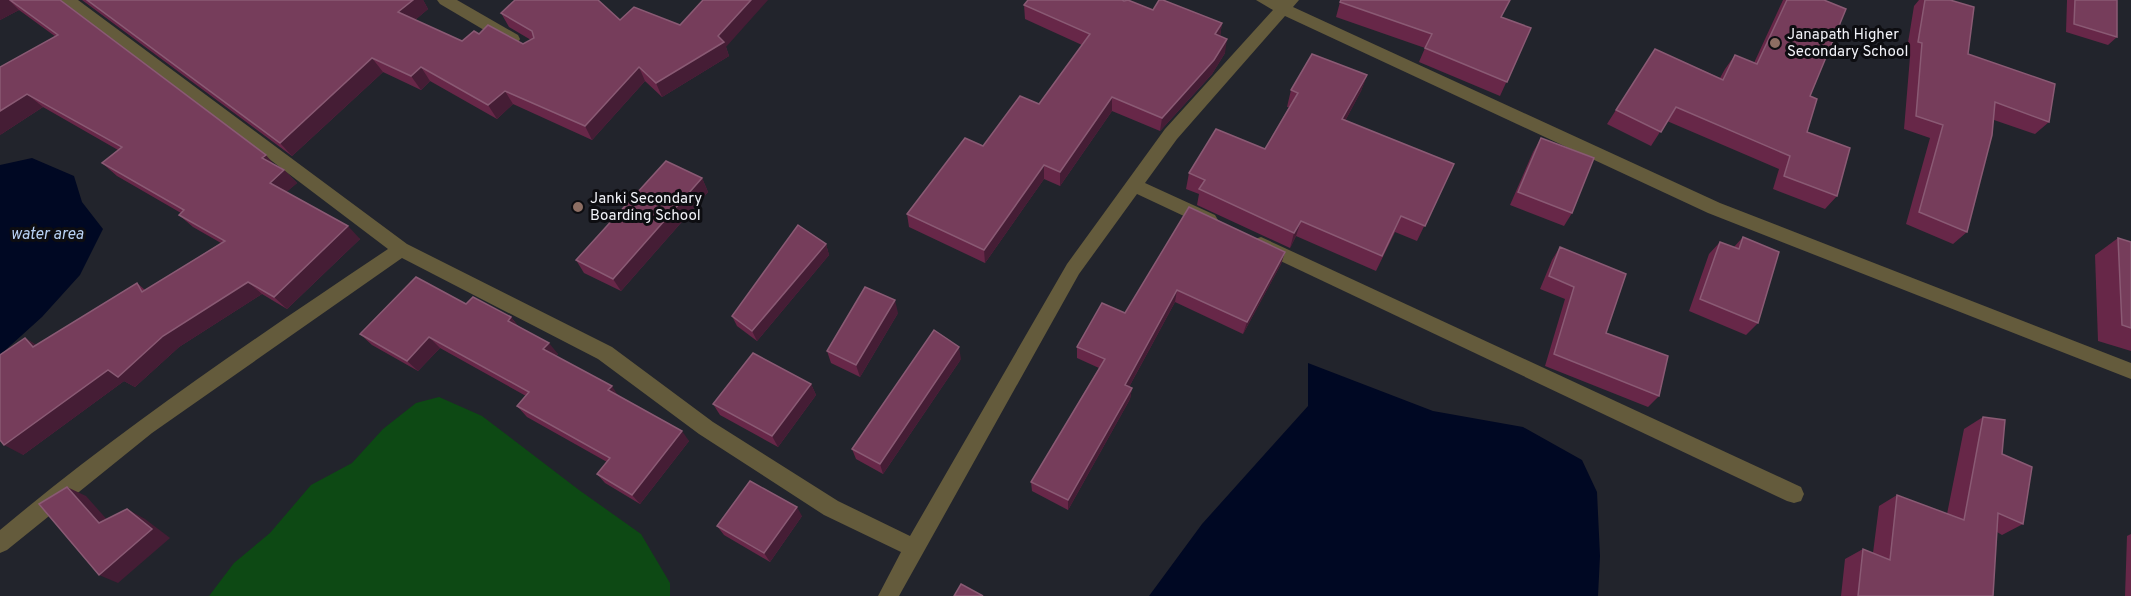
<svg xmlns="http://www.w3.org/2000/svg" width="2131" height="596" viewBox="0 0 2131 596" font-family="Overpass,sans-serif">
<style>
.green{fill:#0d4914}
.water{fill:#000823}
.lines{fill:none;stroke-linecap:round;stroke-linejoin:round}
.street{fill:#645b3c;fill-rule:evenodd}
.wall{fill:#672748}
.shaded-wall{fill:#451d35}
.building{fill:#763d5b;stroke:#8a5a74;stroke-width:1.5}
.education-dot{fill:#8d6e63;stroke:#0d0d11;stroke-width:2}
.labels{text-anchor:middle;stroke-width:6;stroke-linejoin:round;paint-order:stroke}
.poi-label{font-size:15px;fill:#f2f3f9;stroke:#0d0d11;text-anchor:start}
.water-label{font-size:16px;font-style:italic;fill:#b8d1f3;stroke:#0d0d11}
</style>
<rect width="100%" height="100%" fill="#22242c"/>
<polygon class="green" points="439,397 482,416 579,490 641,534 670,583 670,596 209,596 234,563 270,533 311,485 352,463 383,429 416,403"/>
<g class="water">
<polygon points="32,158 74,176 82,202 103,229 80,275 42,317 0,355 0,165"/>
<polygon points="1308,363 1433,411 1523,427 1582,460 1597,492 1600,556 1598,596 1149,596 1202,524 1308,406"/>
</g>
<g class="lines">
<g class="street">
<path d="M59 0H78L407 244 612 347 713 422 838 501 910 536 1067 264 1165 129 1273 10 1256 0H1299L1293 7 1720 203 2131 363V379L1708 213 1285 16 1177 139 1145 183 1215 215 1218 220 1215 225H1203L1137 194 1079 274 899 596H878L901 552 824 515 699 434 598 359 402 258 152 433 7 550 0 553V530C123 427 255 338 388 249Z"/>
<polygon points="437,0 457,0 518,35 520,39 518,43 506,43 440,4"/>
<polygon points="1261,237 1801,487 1804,494 1801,501 1794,503 1787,501 1255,249 1252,244 1255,239"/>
</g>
</g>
<g class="wall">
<polygon points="0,0 60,0 274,165 284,170 297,183 286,192 360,239 287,309 262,294 179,347 135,387 124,381 23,455 25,338 36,345 137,283 145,290 221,243 193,227 179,215 181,213 117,176 102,163 118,150 43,107 0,135 56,37 19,10 0,20"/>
<polygon points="82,0 423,0 428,9 415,20 462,41 479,34 523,44 531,40 509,27 501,13 620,20 726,47 729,56 662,97 645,81 592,140 513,104 497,119 430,81 421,90 383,72 292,156"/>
<polygon points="1783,0 1824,0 1810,96 1807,132 1837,196 1825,209 1773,189 1779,169 1667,121 1651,146 1607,124 1655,49 1720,78 1725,69 1735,55 1754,63"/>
<polygon points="1919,0 1950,0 1968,54 2049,122 2035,134 1994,120 1967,232 1953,244 1906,224 1930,138 1904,129 1910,57 1906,55 1914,6"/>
<polygon points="2067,0 2117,0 2117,37 2108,45 2066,32"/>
<polygon points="1340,2 1502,18 1531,28 1500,96 1419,62 1425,48 1336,17"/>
<polygon points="1024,5 1153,10 1222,23 1220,36 1225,53 1212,74 1160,131 1112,111 1060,186 1044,179 985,263 909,227 907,214 983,146 1039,104 1082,45 1025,19"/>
<polygon points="1367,75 1361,91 1345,121 1454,164 1417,241 1395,232 1376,271 1296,236 1290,248 1197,205 1199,194 1186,189 1189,173 1265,149 1289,107 1287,107 1291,90"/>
<polygon points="1541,138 1572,213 1564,226 1510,205 1533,152"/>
<polygon points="702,178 708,192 621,291 584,273 576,260"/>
<polygon points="1189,207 1285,252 1281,264 1243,334 1175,302 1129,387 1132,388 1130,399 1068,510 1032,491 1031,482 1099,368 1077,358 1077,347 1125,313"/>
<polygon points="1743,237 1758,323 1746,335 1689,311 1709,254 1720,242 1734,247"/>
<polygon points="2118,238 2131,242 2131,351 2098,341 2095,255"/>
<polygon points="826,244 829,255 757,341 737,326 732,316"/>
<polygon points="1560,247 1606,333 1659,396 1648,407 1545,366 1565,299 1540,289 1552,260"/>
<polygon points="466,304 511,317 518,326 558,354 556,356 689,441 640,504 605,483 597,474 607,462 527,417 517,406 526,396 440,348 418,371 372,345 360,334"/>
<polygon points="898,313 860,377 831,363 827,351"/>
<polygon points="961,359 883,474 856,459 852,449"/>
<polygon points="811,384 816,395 778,447 720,415 713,404"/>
<polygon points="1983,417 2002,454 2023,524 2002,535 1997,532 1993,596 1841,596 1845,559 1863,549 1873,553 1879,506 1897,495 1947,514 1964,429"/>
<polygon points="802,516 770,562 724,535 717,526"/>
<polygon points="2131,534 2131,596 2125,596 2127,536"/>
</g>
<g class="shaded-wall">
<polygon points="0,0 9,0 19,10 0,20"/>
<polygon points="413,0 423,0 428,9 408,26 398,12"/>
<polygon points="751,0 768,0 726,47 729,56 662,97 656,83 718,36"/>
<polygon points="1222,23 1220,37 1215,34"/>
<polygon points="1227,39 1225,53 1212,74 1160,131 1162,118"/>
<polygon points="372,58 383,72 292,156 280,143"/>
<polygon points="421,67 430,81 421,90 411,76"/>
<polygon points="639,67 645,81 592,140 585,126"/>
<polygon points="1367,75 1361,91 1337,136 1342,119"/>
<polygon points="505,91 513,104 497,119 488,105"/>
<polygon points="27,94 43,107 0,135 0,111"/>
<polygon points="1112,97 1112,111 1060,186 1060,172"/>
<polygon points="266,155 278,169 262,158"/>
<polygon points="1044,165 1044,179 985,263 984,250"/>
<polygon points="284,170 297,183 282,196 270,183"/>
<polygon points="702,178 708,192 621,291 613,279"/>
<polygon points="1301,221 1296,236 1290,248 1294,233"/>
<polygon points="348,226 360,239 287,309 274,297"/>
<polygon points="826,244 829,255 757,341 752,331"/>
<polygon points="1285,252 1281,264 1243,334 1247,322"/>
<polygon points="248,282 262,294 179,347 135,387 124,381 23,455 4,445 108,370"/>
<polygon points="1177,290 1175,302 1124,396 1125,385"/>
<polygon points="895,300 898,313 860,377 856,365"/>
<polygon points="511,317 520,329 508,321"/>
<polygon points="429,337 440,348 418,371 407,361"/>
<polygon points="25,338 43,349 33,347"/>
<polygon points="549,343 558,354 552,360 543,349"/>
<polygon points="959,347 961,359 883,474 880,464"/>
<polygon points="811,384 816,395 778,447 772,436"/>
<polygon points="612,386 619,397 608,390"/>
<polygon points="1132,388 1130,399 1068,510 1068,500"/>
<polygon points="682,431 689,441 640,504 632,495"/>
<polygon points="67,487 86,496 118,532 99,523"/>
<polygon points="797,507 802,516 770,562 764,553"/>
<polygon points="127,509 145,519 170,538 118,583 99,575"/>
</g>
<g class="building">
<polygon points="10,0 60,0 266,155 262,158 284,170 270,183 348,226 274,297 248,282 163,336 118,377 108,370 4,445 0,440 0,355 25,338 33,347 137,283 142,292 225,241 179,215 184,210 102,163 122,147 27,94 0,111 0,67 58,35"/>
<polygon points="87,0 413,0 398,12 462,41 474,31 479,34 488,25 523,44 534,38 532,31 501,13 515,0 598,0 620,20 634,7 680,25 703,0 751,0 718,36 724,42 656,83 639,67 585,126 505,91 488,105 421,67 411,76 372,58 280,143"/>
<polygon points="1028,0 1122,0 1124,1 1128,0 1153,10 1159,0 1163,0 1222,23 1215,34 1227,39 1214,60 1162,118 1112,97 1060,172 1044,165 984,250 907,214 965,138 983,146 1020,96 1039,104 1090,34 1024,5"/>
<polygon points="1341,0 1510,0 1501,17 1531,28 1507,82 1425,48 1432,34 1340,2"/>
<polygon points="1787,0 1824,0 1846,9 1810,96 1817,99 1807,132 1850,148 1837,196 1784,176 1790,156 1676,107 1661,132 1616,110 1655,49 1723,80 1735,55 1757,64"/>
<polygon points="1925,0 1950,0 1974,7 1968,54 2055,84 2049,122 1995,102 1992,135 1967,232 1919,212 1943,125 1916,116 1922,43 1918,42"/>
<polygon points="2075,0 2117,0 2117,37 2074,24"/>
<polygon points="1312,54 1367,75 1342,119 1454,164 1425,226 1401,216 1382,256 1301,221 1294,233 1199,189 1205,180 1189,173 1216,129 1265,149 1298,93 1291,90"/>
<polygon points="1541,138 1594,158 1572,213 1518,192"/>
<polygon points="666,161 702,178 613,279 576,260"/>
<polygon points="1189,207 1285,252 1247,322 1177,290 1125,385 1132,388 1068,500 1031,482 1105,359 1077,347 1102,303 1125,313"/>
<polygon points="798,225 826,244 752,331 732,316"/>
<polygon points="1743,237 1779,252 1758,323 1700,299 1720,242 1739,249"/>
<polygon points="2118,238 2131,242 2131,328 2122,325"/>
<polygon points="1560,247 1626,274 1606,333 1668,356 1659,396 1554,354 1574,287 1549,276"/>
<polygon points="416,277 466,304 473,297 511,317 508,321 549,343 543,349 612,386 608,390 682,431 632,495 597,474 610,458 517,406 529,392 429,337 407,361 360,334"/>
<polygon points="865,287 895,300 856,365 827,351"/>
<polygon points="934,330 959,347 880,464 852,449"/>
<polygon points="753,353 811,384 772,436 713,404"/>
<polygon points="1983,417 2005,420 2002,454 2032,467 2023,524 1998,513 1993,596 1858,596 1863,549 1890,560 1897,495 1964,520"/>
<polygon points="750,481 797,507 764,553 717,526"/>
<polygon points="67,487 99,523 127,509 152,529 99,575 39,504"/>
<polygon points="961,584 983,596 954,596"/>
</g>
<g class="education-dot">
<circle cx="1775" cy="43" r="6"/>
<circle cx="578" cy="207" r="6"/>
</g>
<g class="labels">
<g class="poi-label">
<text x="1787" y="39">Janapath Higher<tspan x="1787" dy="17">Secondary School</tspan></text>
<text x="590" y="203">Janki Secondary<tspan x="590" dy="17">Boarding School</tspan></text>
</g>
<g class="water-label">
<text x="47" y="239">water area</text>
</g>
</g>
</svg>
